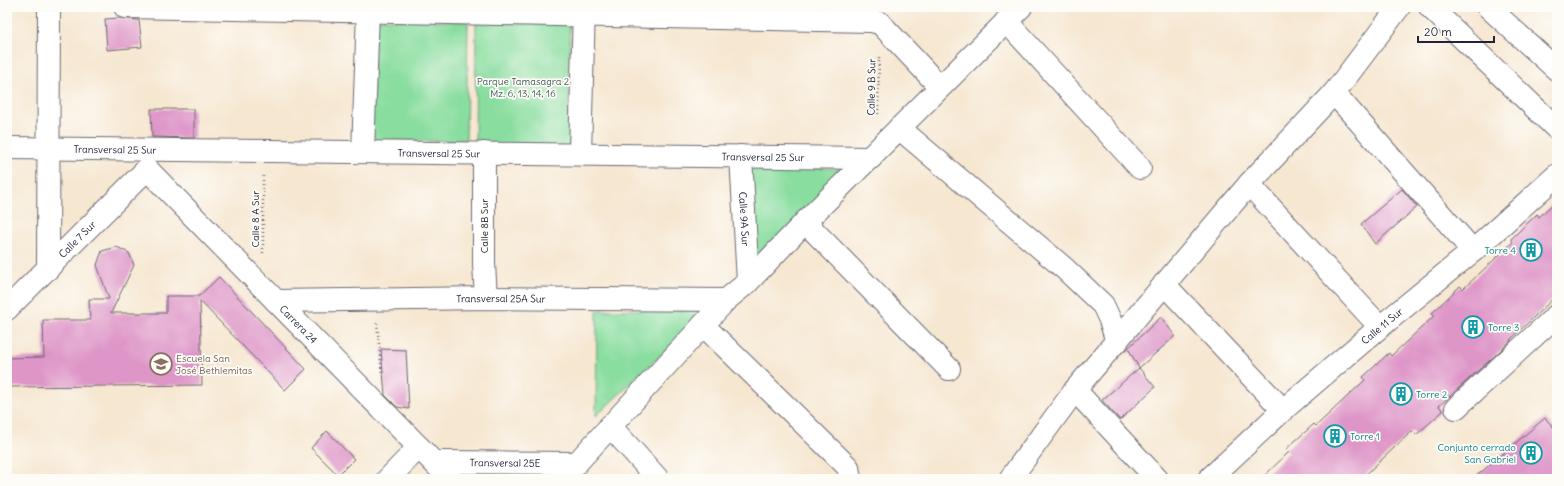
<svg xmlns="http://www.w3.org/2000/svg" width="1564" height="486" viewBox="0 0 1564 486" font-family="Delius,sans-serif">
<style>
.green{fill:#88dd9f;stroke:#55806d}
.building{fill:#de95c8}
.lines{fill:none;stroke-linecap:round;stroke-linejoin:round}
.minor-casing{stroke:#6c6770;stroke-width:24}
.path{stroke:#6c6770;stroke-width:2.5;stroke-dasharray:1 3;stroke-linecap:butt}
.minor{stroke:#fff;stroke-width:22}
.labels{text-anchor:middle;stroke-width:3.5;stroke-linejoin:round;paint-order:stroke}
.park-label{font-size:10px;fill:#415a59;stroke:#fdfcf7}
.street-label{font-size:10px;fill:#22223b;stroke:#fdfcf7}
.culture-label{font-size:10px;fill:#0d838f;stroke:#fdfcf7;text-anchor:start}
.education-label{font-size:10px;fill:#785e54;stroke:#fdfcf7;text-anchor:start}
</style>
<rect width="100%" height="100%" fill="#fdfcf7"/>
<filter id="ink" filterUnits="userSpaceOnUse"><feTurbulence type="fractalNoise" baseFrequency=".025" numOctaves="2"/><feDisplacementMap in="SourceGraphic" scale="8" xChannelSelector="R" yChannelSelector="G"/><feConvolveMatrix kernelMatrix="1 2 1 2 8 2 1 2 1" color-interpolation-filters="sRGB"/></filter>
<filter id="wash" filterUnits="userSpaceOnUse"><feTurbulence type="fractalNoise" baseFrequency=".012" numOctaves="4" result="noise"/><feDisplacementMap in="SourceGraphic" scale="16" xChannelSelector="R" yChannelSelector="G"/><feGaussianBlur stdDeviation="0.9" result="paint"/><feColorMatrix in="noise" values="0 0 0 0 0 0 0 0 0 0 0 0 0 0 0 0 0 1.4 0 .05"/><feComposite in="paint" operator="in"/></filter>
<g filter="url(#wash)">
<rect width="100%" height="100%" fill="#f6e7d1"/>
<g class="green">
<polygon points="375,19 468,22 466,141 371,141"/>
<polygon points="476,23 570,24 569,150 475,149"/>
<polygon points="748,166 850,169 752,272"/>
<polygon points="597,310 709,310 596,416"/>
</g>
<g id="blocks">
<g class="building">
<polygon points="119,18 139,20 142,47 107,50 105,19"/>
<polygon points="151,109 194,109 194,138 152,137"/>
<polygon points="1402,189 1417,207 1375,244 1361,224"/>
<polygon points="1557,200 1557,295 1510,340 1511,341 1439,406 1443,411 1416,435 1412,431 1361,479 1261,479 1289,452 1286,449 1314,424 1316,426 1365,380 1363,377 1389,353 1391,356 1434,316 1432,313 1460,286 1463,289 1513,242 1511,239 1537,214 1539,217"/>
<polygon points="117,247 129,253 134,265 111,313 166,313 166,296 199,296 219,277 306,369 285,390 200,301 202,385 7,387 7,358 44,357 43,320 90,320 89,299 109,299 97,265 102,251"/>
<polygon points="1161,317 1175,336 1139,368 1128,348"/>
<polygon points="381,349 406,350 409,409 397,407 385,395"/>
<polygon points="1139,368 1155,387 1120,420 1102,400"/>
<polygon points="1545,418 1557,431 1557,479 1473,479"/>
<polygon points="327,431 354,459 338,475 311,448"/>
</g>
</g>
</g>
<g filter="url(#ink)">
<use href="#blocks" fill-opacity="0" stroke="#6c6770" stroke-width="1"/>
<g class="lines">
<g class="minor-casing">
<g id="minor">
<polyline points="125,7 871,21 880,23 940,87"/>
<polyline points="1430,7 1557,129"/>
<polyline points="1488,7 1557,70"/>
<polyline points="1006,21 1140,168"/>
<polyline points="1334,93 1473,251"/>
<polyline points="899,128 1064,268 1103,305 1110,320 1117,342"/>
<path id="s1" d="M7 148 871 158"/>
<polyline points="363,152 368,11"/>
<polyline points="484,153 484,264 486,298"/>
<polyline points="580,154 584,7"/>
<path id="s2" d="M741 156 748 282"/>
<polyline points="1249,184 1380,327"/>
<polyline points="805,222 949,369"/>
<polyline points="48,269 49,7"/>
<polyline points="1164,284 1283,410"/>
<path id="s3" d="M276 301 486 298 726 300"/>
<path id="s4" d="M7 309 147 169 450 479"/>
<polyline points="703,325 848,467 850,479"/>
<polyline points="1075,390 1157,479"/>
<polyline points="1456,408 1557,315"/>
<polyline points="610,426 658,479"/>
<path id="s5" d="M434 462 577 463"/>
<polyline points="388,479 419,447"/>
<polyline points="562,479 726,300 748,282 805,222 1021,7"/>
<polyline points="1010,479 1075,390 1249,184 1334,93 1399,7"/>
<path id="s6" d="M1209 479 1283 410 1380 327 1473 251 1557 175"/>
</g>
</g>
<g class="path">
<polyline points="878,114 879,57"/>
<polyline points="263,253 263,176"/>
<polyline points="377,323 382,374"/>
</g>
<use href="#minor" class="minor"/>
</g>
</g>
<defs>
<g id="building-ring" transform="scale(1.15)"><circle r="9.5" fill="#fdfcf7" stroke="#0f9aa8" stroke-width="1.5"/><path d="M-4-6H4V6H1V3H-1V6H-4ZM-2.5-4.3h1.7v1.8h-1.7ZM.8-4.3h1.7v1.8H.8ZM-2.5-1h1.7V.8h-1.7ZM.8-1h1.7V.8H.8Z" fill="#0f9aa8"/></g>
<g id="school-ring" transform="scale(1.15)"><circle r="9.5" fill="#fdfcf7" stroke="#8d6e63" stroke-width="1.5"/><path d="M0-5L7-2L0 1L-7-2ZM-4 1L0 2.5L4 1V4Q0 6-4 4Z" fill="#8d6e63"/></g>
</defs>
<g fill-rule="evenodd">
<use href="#building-ring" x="1531" y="250"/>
<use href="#building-ring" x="1473" y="327"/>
<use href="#school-ring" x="161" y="364"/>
<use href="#building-ring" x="1401" y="394"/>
<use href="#building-ring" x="1335" y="436"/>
<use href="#building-ring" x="1531" y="453"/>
</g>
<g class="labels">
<g class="park-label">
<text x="523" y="85">Parque Tamasagra 2<tspan x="523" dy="12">Mz. 6, 13, 14, 16</tspan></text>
</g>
<g class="street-label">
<text transform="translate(871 87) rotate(-89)" y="4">Calle 9 B Sur</text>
<text dy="4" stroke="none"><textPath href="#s1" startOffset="108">Transversal 25 Sur</textPath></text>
<text dy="4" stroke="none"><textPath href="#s1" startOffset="432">Transversal 25 Sur</textPath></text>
<text dy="4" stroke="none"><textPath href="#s1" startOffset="756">Transversal 25 Sur</textPath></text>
<text transform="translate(255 219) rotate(-90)" y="4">Calle 8 A Sur</text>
<text dy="4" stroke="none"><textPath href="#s2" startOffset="63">Calle 9A Sur</textPath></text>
<text transform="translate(484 226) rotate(-90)" y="4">Calle 8B Sur</text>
<text dy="4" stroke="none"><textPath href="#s4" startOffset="99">Calle 7 Sur</textPath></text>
<text dy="4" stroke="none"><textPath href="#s3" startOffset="225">Transversal 25A Sur</textPath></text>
<text dy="4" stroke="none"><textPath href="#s4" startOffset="415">Carrera 24</textPath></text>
<text dy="4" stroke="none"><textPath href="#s6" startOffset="231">Calle 11 Sur</textPath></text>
<text dy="4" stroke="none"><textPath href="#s5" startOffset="71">Transversal 25E</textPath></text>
</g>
<g class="culture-label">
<text x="1516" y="254" text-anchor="end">Torre 4</text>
<text x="1488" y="331">Torre 3</text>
<text x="1416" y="398">Torre 2</text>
<text x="1350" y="440">Torre 1</text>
<text x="1516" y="451" text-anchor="end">Conjunto cerrado<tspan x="1516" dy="12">San Gabriel</tspan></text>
</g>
<g class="education-label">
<text x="176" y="362">Escuela San<tspan x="176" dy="12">José Bethlemitas</tspan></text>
</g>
</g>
<rect width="1564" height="486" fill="none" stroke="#fdfcf7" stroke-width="24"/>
<path d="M1418 36v6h76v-6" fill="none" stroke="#22223b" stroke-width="2"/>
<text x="1424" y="36" font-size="12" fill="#22223b" stroke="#fdfcf7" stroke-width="3" paint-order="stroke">20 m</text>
</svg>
